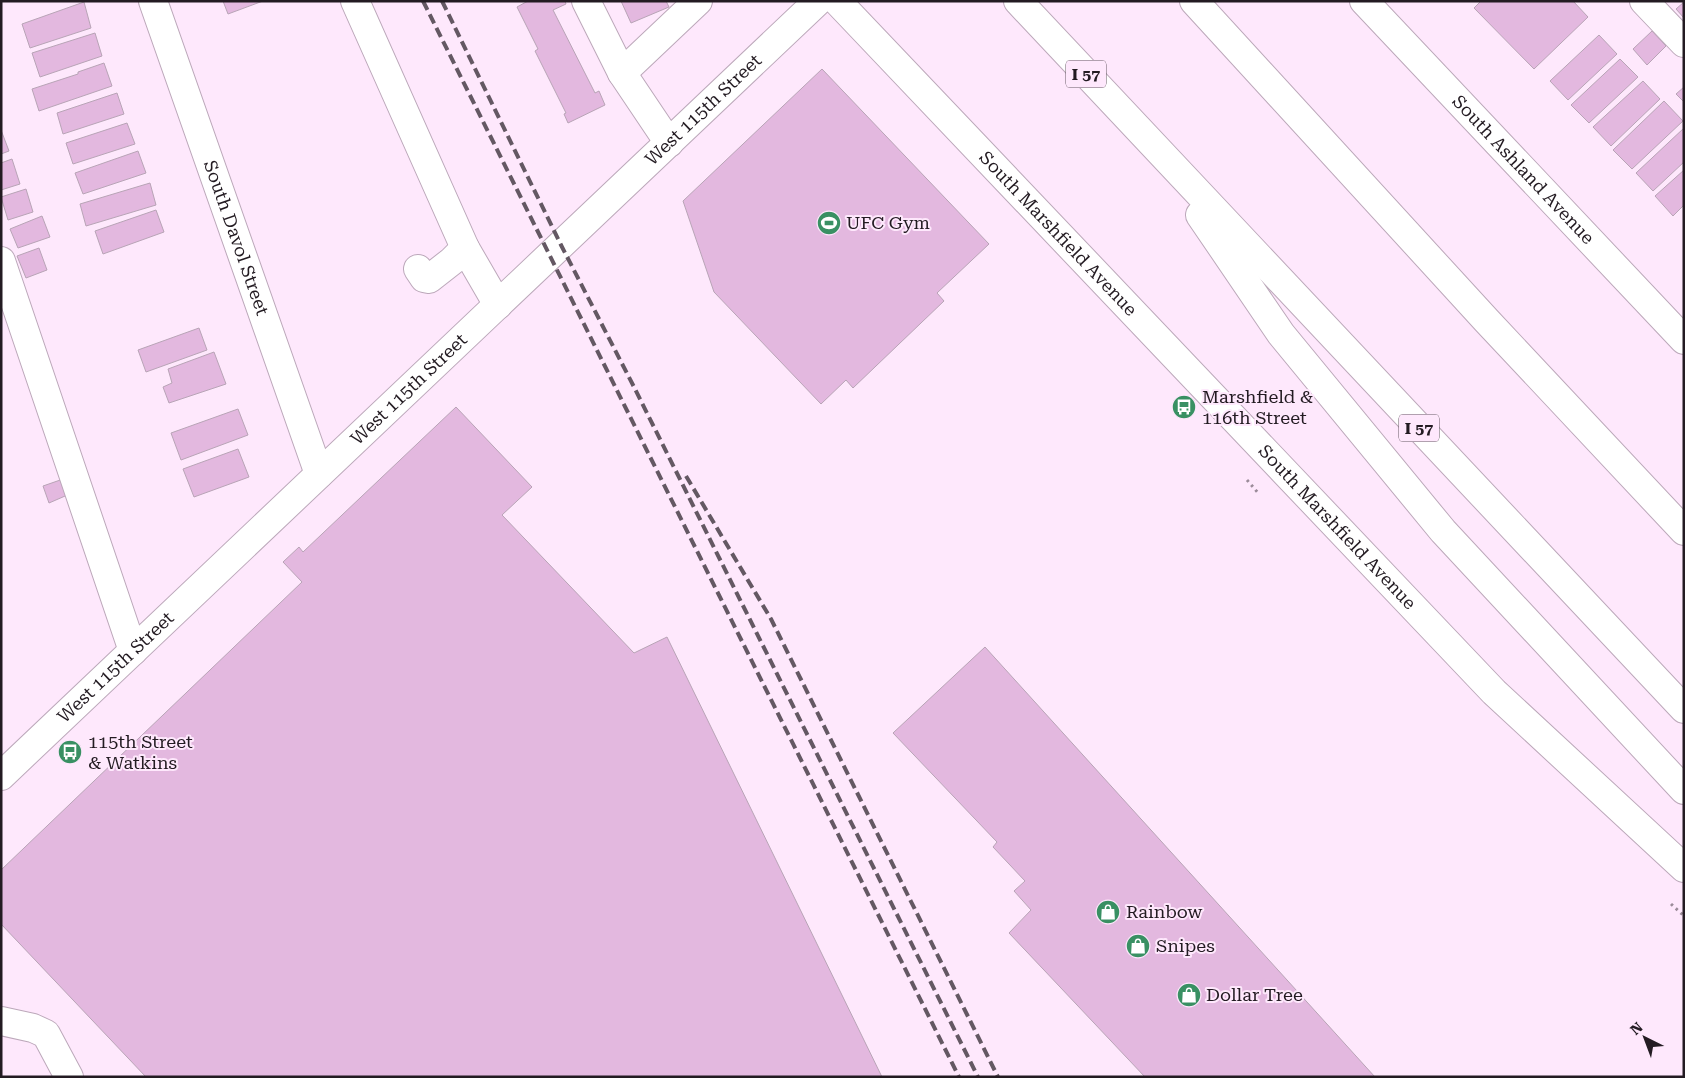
<svg xmlns="http://www.w3.org/2000/svg" width="1685" height="1078" viewBox="0 0 1685 1078" font-family="'Roboto Serif',serif">
<style>
.building{fill:#e3b8df;stroke:#b8a4b6}
.lines{fill:none;stroke-linecap:round;stroke-linejoin:round}
.minor-casing{stroke:#bca8ba;stroke-width:30}
.major-casing{stroke:#bca8ba;stroke-width:30}
.highway-casing{stroke:#bca8ba;stroke-width:30}
.path{stroke:#9b8b99;stroke-width:3;stroke-dasharray:2.5 4;stroke-linecap:butt}
.minor{stroke:#fff;stroke-width:28}
.major{stroke:#fff;stroke-width:28}
.highway{stroke:#fff;stroke-width:28}
.rail{stroke:#645863;stroke-width:4;stroke-dasharray:10 5;stroke-linecap:butt}
.labels{text-anchor:middle;stroke-width:4;stroke-linejoin:round;paint-order:stroke}
.shield{fill:#fee8fc;stroke:#655863;stroke-width:1}
.shield-label{font-size:16px;font-weight:bold;fill:#231b22}
.street-label{font-size:18px;fill:#231b22;stroke:#fee8fc}
.poi-label{font-size:18px;fill:#231b22;stroke:#fee8fc;text-anchor:start}
</style>
<rect width="100%" height="100%" fill="#fee8fc"/>
<g class="building">
<polygon points="223,1 263,1 228,14"/>
<polygon points="528,1 565,1 566,4 553,10 595,93 599,91 605,105 568,123 564,114 566,113 535,51 538,49 517,7"/>
<polygon points="621,1 666,1 669,7 631,23"/>
<polygon points="1481,1 1573,1 1588,17 1534,69 1474,8"/>
<polygon points="84,2 91,28 30,48 22,24"/>
<polygon points="1684,2 1684,18 1676,9"/>
<polygon points="1652,31 1666,46 1647,65 1633,49"/>
<polygon points="95,33 102,56 40,77 32,53"/>
<polygon points="1599,35 1617,54 1568,100 1550,81"/>
<polygon points="1620,59 1638,77 1589,123 1571,105"/>
<polygon points="104,63 112,86 39,111 32,89 78,74 78,72"/>
<polygon points="822,69 989,244 937,293 944,301 853,388 846,380 821,404 714,292 683,201"/>
<polygon points="1643,81 1660,99 1611,146 1593,127"/>
<polygon points="1684,87 1684,102 1676,94"/>
<polygon points="117,93 124,114 63,134 57,113"/>
<polygon points="1664,101 1683,121 1632,169 1613,150"/>
<polygon points="127,123 135,144 73,164 66,143"/>
<polygon points="1684,128 1684,162 1653,191 1636,173"/>
<polygon points="1,130 9,151 1,154"/>
<polygon points="138,151 146,173 83,194 75,173"/>
<polygon points="12,159 20,184 1,190 1,163"/>
<polygon points="1684,170 1684,205 1673,216 1655,196"/>
<polygon points="150,183 156,205 86,226 80,204"/>
<polygon points="26,189 33,212 8,220 1,197"/>
<polygon points="156,210 164,232 103,254 95,231"/>
<polygon points="42,216 50,237 18,248 10,229"/>
<polygon points="39,248 47,270 26,278 17,256"/>
<polygon points="199,328 207,350 146,372 138,350"/>
<polygon points="214,352 226,384 169,403 163,387 172,383 168,369"/>
<polygon points="456,407 532,487 502,515 634,653 667,637 882,1077 146,1077 1,924 1,870 302,582 283,562 299,547 303,552"/>
<polygon points="238,409 248,435 181,460 171,433"/>
<polygon points="238,449 249,477 194,497 183,469"/>
<polygon points="66,478 72,493 49,503 43,486"/>
<polygon points="985,647 1375,1077 1145,1077 1009,933 1031,910 1014,891 1025,881 993,847 997,842 893,733"/>
</g>
<g class="lines">
<g class="minor-casing">
<g id="minor">
<path id="s1" d="M153 1 319 474"/>
<polyline points="355,1 465,248 498,305"/>
<polyline points="586,1 622,73 669,143"/>
<polyline points="1644,1 1684,43"/>
<polyline points="622,73 698,1"/>
<polyline points="1,261 133,651"/>
<polyline points="418,269 424,278 429,279 452,261 465,248"/>
<path id="s2" d="M1 776 818 1"/>
<polyline points="1,1021 33,1028 46,1034 69,1077"/>
</g>
</g>
<g class="major-casing">
<g id="major">
<path id="s3" d="M837 1 1494 692 1684 868"/>
<path id="s4" d="M1364 1 1684 340"/>
</g>
</g>
<g class="highway-casing">
<g id="highway">
<polyline points="1018,1 1684,709"/>
<polyline points="1194,1 1487,321 1684,531"/>
<polyline points="1200,215 1281,334 1443,531 1684,790"/>
</g>
</g>
<g class="path">
<polyline points="1247,480 1259,494"/>
<polyline points="1671,904 1683,915"/>
</g>
<use href="#minor" class="minor"/>
<use href="#major" class="major"/>
<use href="#highway" class="highway"/>
<g class="rail">
<polyline points="423,1 959,1077"/>
<polyline points="442,1 561,245 633,385 978,1077"/>
<polyline points="686,476 771,619 998,1077"/>
</g>
</g>
<defs>
<g id="stadium-disc" transform="scale(1.25)"><circle r="9.5" fill="#399063" stroke="#fee8fc"/><path d="M0-5a6.5 5 0 1 0 0 10a6.5 5 0 1 0 0-10ZM-3.5-1.8h7v3.6h-7Z" fill="#fff"/></g>
<g id="bus-disc" transform="scale(1.25)"><circle r="9.5" fill="#399063" stroke="#fee8fc"/><path d="M-5-6H5V4H4V6H2V4H-2V6H-4V4H-5ZM-3.5-4V0h7V-4ZM-3.5 1.2v1.5H-2V1.2ZM2 1.2v1.5H3.5V1.2Z" fill="#fff"/></g>
<g id="shop-disc" transform="scale(1.25)"><circle r="9.5" fill="#399063" stroke="#fee8fc"/><path d="M-5-2.5h2.3a2.7 3.5 0 0 1 5.4 0H5L5.5 6h-11ZM-1.5-2.5h3a1.5 2.3 0 0 0-3 0Z" fill="#fff"/></g>
</defs>
<g fill-rule="evenodd">
<use href="#stadium-disc" x="829" y="223"/>
<use href="#bus-disc" x="1184" y="407"/>
<use href="#bus-disc" x="70" y="752"/>
<use href="#shop-disc" x="1108" y="912"/>
<use href="#shop-disc" x="1138" y="946"/>
<use href="#shop-disc" x="1189" y="995"/>
</g>
<g class="labels">
<g class="shield">
<rect x="1066" y="60.5" width="40" height="27" rx="4"/>
<rect x="1399" y="414.5" width="40" height="27" rx="4"/>
</g>
<g class="shield-label">
<text x="1086" y="80">I 57</text>
<text x="1419" y="434">I 57</text>
</g>
<g class="street-label">
<text dy="6" stroke="none"><textPath href="#s2" startOffset="968">West 115th Street</textPath></text>
<text dy="6" stroke="none"><textPath href="#s4" startOffset="232">South Ashland Avenue</textPath></text>
<text dy="6" stroke="none"><textPath href="#s3" startOffset="321">South Marshfield Avenue</textPath></text>
<text dy="6" stroke="none"><textPath href="#s1" startOffset="251">South Davol Street</textPath></text>
<text dy="6" stroke="none"><textPath href="#s2" startOffset="562">West 115th Street</textPath></text>
<text dy="6" stroke="none"><textPath href="#s3" startOffset="726">South Marshfield Avenue</textPath></text>
<text dy="6" stroke="none"><textPath href="#s2" startOffset="158">West 115th Street</textPath></text>
</g>
<g class="poi-label">
<text x="846" y="229">UFC Gym</text>
<text x="1202" y="403">Marshfield &amp;<tspan x="1202" dy="21">116th Street</tspan></text>
<text x="88" y="748">115th Street<tspan x="88" dy="21">&amp; Watkins</tspan></text>
<text x="1126" y="918">Rainbow</text>
<text x="1156" y="952">Snipes</text>
<text x="1206" y="1001">Dollar Tree</text>
</g>
</g>
<rect width="1685" height="1078" fill="none" stroke="#231b22" stroke-width="5"/>
<g transform="translate(1645 1038) rotate(318)" stroke="#fee8fc" stroke-width="4" paint-order="stroke">
<path d="M0-4L9 19L0 12L-9 19Z" fill="#231b22"/>
<text y="-8" font-size="14" font-weight="bold" text-anchor="middle" fill="#231b22">N</text>
</g>
</svg>
